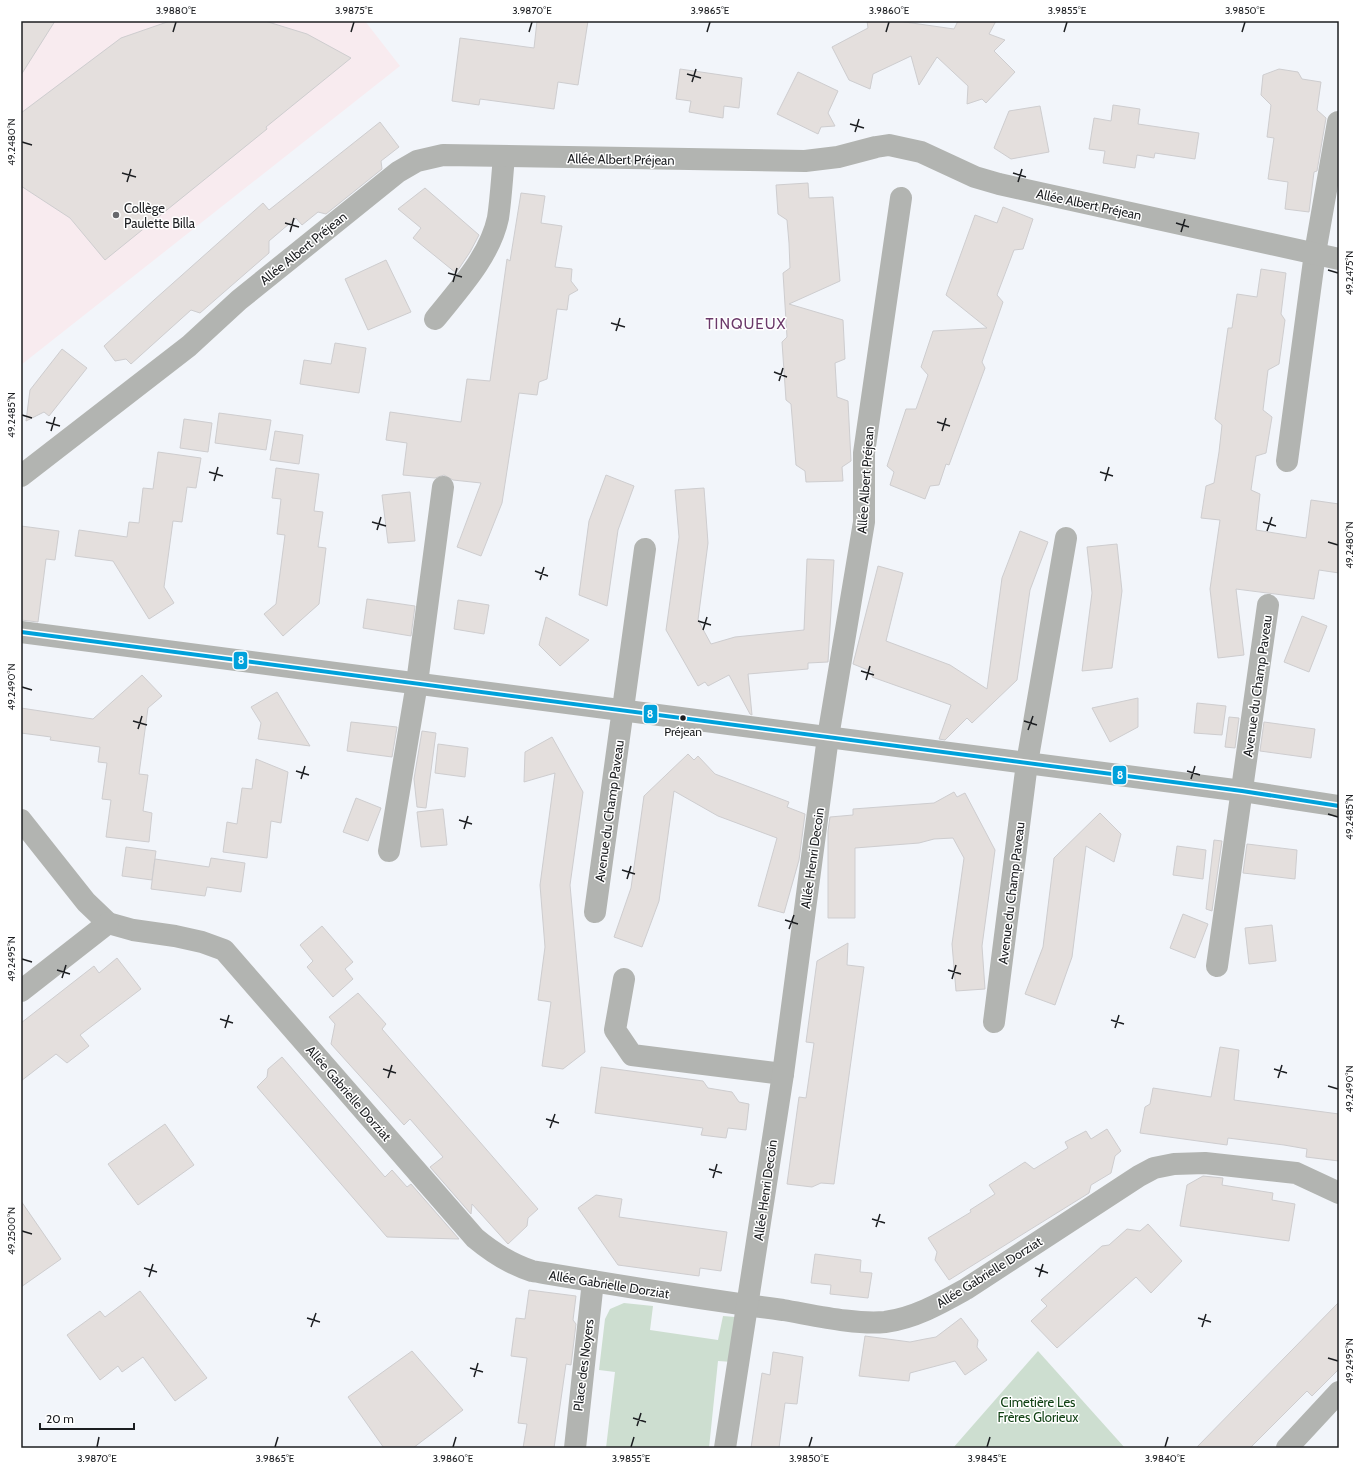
<svg xmlns="http://www.w3.org/2000/svg" width="1360" height="1469" viewBox="0 0 1360 1469" font-family="Cabin,sans-serif">
<style>
.education{fill:#f8ebef}
.green{fill:#cdded0}
.building{fill:#e4dfdd;stroke:#cecdcf}
.lines{fill:none;stroke-linecap:round;stroke-linejoin:round}
.minor{stroke:#b2b4b1;stroke-width:22}
.bus-1-casing{stroke:#fff;stroke-width:7}
.bus-1{stroke:#00a1db;stroke-width:4}
.ticks{fill:none;stroke:#1c1e21;stroke-width:1.5}
.poi-dot{fill:#67696d;stroke:#fff;stroke-width:1.5}
.bus-dot{fill:#1c1e21;stroke:#fff;stroke-width:1.5}
.labels{text-anchor:middle;stroke-width:3;stroke-linejoin:round;paint-order:stroke}
.bus-label{font-size:12px;fill:#1c1e21;stroke:#fff}
.street-label{font-size:13px;fill:#1c1e21;stroke:#fff}
.poi-label{font-size:13px;fill:#1c1e21;stroke:#fff;text-anchor:start}
.park-label{font-size:13px;fill:#104113;stroke:#fff}
.quarter-label{font-size:15px;letter-spacing:1px;fill:#6b396a;stroke:#fff}
.line-badge{stroke:#fff;stroke-width:1.5}
.badge-label{font-size:11px;text-anchor:middle;font-weight:bold;fill:#fff}
.neatline{fill:none;stroke:#1c1e21;stroke-width:1.5}
.ticks-label{font-size:10px;text-anchor:middle;fill:#1c1e21}
</style>
<rect width="100%" height="100%" fill="#f2f5fa"/>
<polygon class="education" points="21,21 365,21 400,66 21,365"/>
<g class="green">
<polygon points="624,1303 653,1306 650,1330 718,1340 723,1316 735,1317 733,1362 718,1361 709,1448 606,1448 615,1372 599,1370 605,1319 610,1309"/>
<polygon points="1038,1351 1125,1448 953,1448"/>
</g>
<g class="building">
<polygon points="21,21 55,21 21,75"/>
<polygon points="170,21 265,21 307,34 351,58 266,127 267,129 105,260 70,218 21,186 21,113 121,38"/>
<polygon points="537,21 588,21 578,85 558,82 554,109 480,99 479,105 452,101 460,38 534,48"/>
<polygon points="867,21 898,21 954,29 958,21 996,21 989,34 1005,40 994,51 1015,72 986,103 982,99 967,104 968,86 937,57 919,85 911,56 873,74 870,89 849,80 832,47 868,28"/>
<polygon points="680,69 742,78 739,108 724,106 723,118 689,112 691,101 676,99"/>
<polygon points="1279,69 1298,72 1302,79 1321,82 1317,110 1326,118 1317,171 1314,172 1309,212 1285,209 1288,182 1268,179 1274,138 1267,137 1271,105 1261,95 1263,75"/>
<polygon points="798,72 838,91 828,113 835,126 821,127 818,134 777,114"/>
<polygon points="1113,105 1140,109 1138,124 1199,133 1195,159 1155,153 1154,158 1137,155 1135,168 1103,163 1105,151 1089,149 1094,118 1111,121"/>
<polygon points="1040,106 1049,152 1011,159 994,148 1009,111"/>
<polygon points="380,122 399,147 381,161 382,169 326,214 318,212 302,225 296,218 269,241 269,253 200,313 191,310 131,364 126,359 115,361 104,346 154,300 263,203 269,210"/>
<polygon points="808,183 809,198 833,197 840,281 789,304 843,320 845,359 835,363 837,397 848,401 851,461 842,467 843,481 806,482 805,471 796,465 791,404 786,400 782,342 787,337 783,273 790,268 789,243 787,220 778,214 776,185"/>
<polygon points="425,188 479,235 470,252 456,273 413,238 421,228 398,209"/>
<polygon points="521,193 545,196 541,223 562,226 555,267 572,269 571,281 578,290 569,295 567,310 557,309 547,379 539,382 537,395 519,393 502,503 481,556 457,547 481,483 453,480 444,475 435,478 403,475 407,443 386,440 390,412 461,422 467,379 490,381 507,259 510,261"/>
<polygon points="1003,207 1033,219 1023,249 1014,250 997,295 1003,302 982,362 985,368 949,465 946,464 939,485 930,486 925,499 890,485 894,472 887,466 906,409 916,409 928,375 921,367 933,331 987,328 946,295 975,215 997,223"/>
<polygon points="386,260 411,312 368,330 345,279"/>
<polygon points="1261,269 1286,273 1281,314 1285,320 1279,364 1268,370 1263,410 1272,417 1266,453 1256,456 1251,490 1260,494 1256,530 1306,538 1311,500 1339,504 1339,573 1319,570 1314,599 1236,589 1244,655 1218,658 1210,589 1220,520 1201,518 1206,486 1214,483 1219,452 1222,425 1215,419 1228,328 1232,328 1237,294 1257,297"/>
<polygon points="335,343 366,348 359,393 300,384 304,360 331,364"/>
<polygon points="62,349 87,368 49,416 44,412 26,421 30,390"/>
<polygon points="219,413 271,420 266,450 215,443"/>
<polygon points="184,419 212,423 208,452 180,448"/>
<polygon points="275,431 303,435 299,464 270,460"/>
<polygon points="158,452 201,458 196,488 187,487 182,522 173,521 164,587 174,603 149,619 113,561 75,556 79,530 127,537 129,522 139,523 143,488 153,489"/>
<polygon points="276,468 319,474 314,511 323,512 318,547 326,548 319,604 283,636 264,614 276,604 285,535 277,534 281,499 272,498"/>
<polygon points="606,475 634,486 618,530 607,606 579,595 589,521"/>
<polygon points="704,488 708,543 698,620 711,644 735,637 804,630 807,559 834,560 828,662 808,663 808,669 748,674 752,715 750,714 729,675 708,686 705,682 698,686 666,630 679,537 675,490"/>
<polygon points="410,492 415,541 388,543 382,495"/>
<polygon points="21,526 59,531 55,560 46,559 38,622 21,620"/>
<polygon points="1020,531 1048,542 1030,590 1017,680 972,723 967,718 945,740 939,739 951,705 872,677 873,672 853,664 878,566 903,573 886,641 950,665 987,689 1002,578"/>
<polygon points="1117,544 1122,591 1112,668 1082,671 1092,593 1087,547"/>
<polygon points="367,599 415,606 411,636 363,628"/>
<polygon points="458,600 489,605 484,634 454,629"/>
<polygon points="1302,616 1327,626 1309,672 1284,662"/>
<polygon points="546,617 589,640 560,666 539,645"/>
<polygon points="142,675 162,696 148,708 139,774 148,775 143,811 152,813 149,842 106,837 111,800 102,799 107,763 98,762 100,747 50,740 51,737 21,733 21,708 93,719"/>
<polygon points="277,692 310,746 258,739 261,723 251,707"/>
<polygon points="1138,698 1138,727 1110,742 1092,708"/>
<polygon points="1197,703 1226,706 1222,735 1194,733"/>
<polygon points="1229,717 1239,718 1235,748 1225,747"/>
<polygon points="351,722 397,727 392,757 347,751"/>
<polygon points="1264,722 1315,729 1311,758 1260,751"/>
<polygon points="422,731 436,733 426,808 417,807 414,779"/>
<polygon points="552,737 583,792 570,885 585,1052 563,1069 542,1066 551,1002 538,1000 545,947 540,885 555,773 524,782 525,752"/>
<polygon points="438,744 468,748 465,777 435,773"/>
<polygon points="688,754 694,760 698,756 715,774 789,802 787,807 805,814 799,860 784,913 758,906 777,838 718,816 674,791 659,901 642,947 614,937 631,888 644,796"/>
<polygon points="256,759 288,772 281,823 271,821 267,858 223,852 227,822 237,824 242,788 252,789"/>
<polygon points="954,792 957,797 965,793 995,850 982,946 985,989 956,991 952,944 964,858 953,838 934,839 919,843 855,848 855,918 828,918 828,831 830,817 853,815 853,809 934,803"/>
<polygon points="356,798 381,808 368,841 343,832"/>
<polygon points="443,809 447,845 421,847 417,812"/>
<polygon points="1100,813 1121,834 1114,862 1086,846 1072,957 1055,1005 1025,994 1043,947 1054,858"/>
<polygon points="1214,840 1222,841 1212,911 1206,909"/>
<polygon points="1247,844 1297,850 1295,879 1243,873"/>
<polygon points="1177,846 1206,850 1203,879 1173,875"/>
<polygon points="126,847 156,851 152,880 122,876"/>
<polygon points="211,858 245,863 241,892 207,887 205,896 151,889 155,859 209,867"/>
<polygon points="1183,914 1208,924 1195,958 1170,948"/>
<polygon points="1272,925 1276,961 1249,964 1245,928"/>
<polygon points="322,926 353,962 345,969 353,979 333,997 307,967 313,961 300,945"/>
<polygon points="848,943 847,965 864,967 834,1184 821,1183 812,1187 787,1184 799,1097 806,1098 814,1043 806,1042 817,961"/>
<polygon points="117,958 141,989 80,1035 89,1046 67,1063 56,1054 21,1081 21,1023 94,966 99,973"/>
<polygon points="358,993 386,1024 382,1029 538,1209 528,1218 527,1226 508,1244 472,1204 471,1214 430,1167 443,1157 410,1119 404,1125 331,1044 335,1024 329,1017"/>
<polygon points="1220,1047 1239,1050 1234,1100 1339,1114 1339,1161 1306,1157 1307,1149 1284,1145 1228,1138 1227,1145 1140,1133 1145,1107 1150,1104 1153,1088 1211,1097"/>
<polygon points="282,1057 385,1177 392,1170 407,1187 411,1184 459,1239 387,1237 257,1087 267,1077 268,1069"/>
<polygon points="601,1067 703,1081 708,1088 732,1092 739,1102 749,1104 746,1130 728,1128 726,1138 701,1135 703,1128 595,1113"/>
<polygon points="165,1124 194,1165 138,1205 108,1164"/>
<polygon points="1107,1129 1121,1151 1115,1156 1111,1173 1091,1185 1089,1193 949,1280 935,1260 937,1252 928,1238 971,1212 970,1210 995,1194 989,1185 1025,1162 1034,1169 1068,1148 1065,1142 1086,1131 1091,1139"/>
<polygon points="1203,1176 1223,1178 1222,1185 1273,1193 1272,1200 1295,1204 1289,1241 1180,1226 1187,1185"/>
<polygon points="596,1195 622,1199 619,1217 727,1232 721,1271 700,1268 699,1276 618,1265 578,1208"/>
<polygon points="21,1201 61,1259 21,1287"/>
<polygon points="1148,1224 1182,1261 1151,1293 1136,1277 1057,1348 1031,1321 1047,1306 1041,1300 1102,1246 1109,1245 1127,1229 1140,1231"/>
<polygon points="815,1254 861,1260 860,1272 872,1273 868,1298 830,1294 831,1285 811,1283"/>
<polygon points="529,1290 576,1296 573,1320 576,1324 571,1365 566,1364 554,1448 523,1448 527,1424 518,1423 527,1358 511,1356 516,1318 525,1319"/>
<polygon points="140,1291 207,1378 175,1401 143,1357 122,1372 118,1366 100,1380 67,1335 100,1311 105,1317"/>
<polygon points="1339,1302 1339,1369 1312,1396 1307,1391 1250,1448 1196,1448"/>
<polygon points="961,1318 978,1340 977,1347 987,1360 965,1375 955,1361 910,1373 909,1381 859,1376 865,1336 910,1342 925,1339 936,1337"/>
<polygon points="412,1351 463,1410 413,1448 384,1448 348,1397"/>
<polygon points="773,1352 803,1357 797,1404 785,1403 779,1448 751,1448 762,1373 770,1375"/>
</g>
<g class="lines">
<g class="minor">
<path d="M435 319C459 289 490 256 498 218 501 198 502 177 504 157"/>
<polyline points="1287,461 1315,253 1338,122"/>
<polyline points="21,476 189,346 239,300 398,172 417,161 443,155 805,161 838,157 876,147 889,145 921,152 975,177 999,184 1339,259"/>
<polyline points="21,632 1242,791 1339,806"/>
<path d="M21 820 86 902 108 923 133 930 175 936 202 942 224 950 475 1238C493 1253 510 1264 532 1271 616 1285 699 1299 783 1310 813 1315 856 1325 885 1322 915 1318 941 1303 966 1289L1139 1176 1154 1168 1174 1164 1205 1163 1296 1173 1339 1193"/>
<polyline points="389,851 417,683 443,487"/>
<polyline points="595,912 645,549"/>
<polyline points="1217,966 1268,605"/>
<polyline points="624,979 615,1030 632,1055 783,1074"/>
<polyline points="21,991 108,923"/>
<polyline points="994,1022 1027,763 1066,538"/>
<polyline points="575,1448 593,1281"/>
<polyline points="725,1448 783,1074 828,737 864,522 864,453 901,198"/>
<polyline points="1287,1448 1339,1392"/>
</g>
<g class="bus-1-casing">
<polyline id="bus-1" points="21,632 1242,791 1339,806"/>
</g>
<use href="#bus-1" class="bus-1"/>
</g>
<path class="ticks" d="M173 32 176 22M351 32 354 22M529 32 532 22M707 32 710 22M886 32 889 22M1064 32 1067 22M1242 32 1245 22M687 74 701 78M692 82 696 69M850 124 864 128M855 132 859 119M22 142 32 145M122 173 136 177M1013 173 1026 177M127 182 131 169M1018 182 1022 169M285 223 299 227M1176 223 1189 227M290 232 294 218M1181 232 1185 219M1328 270 1338 273M448 273 462 277M453 282 457 268M611 323 625 327M616 331 620 318M774 372 787 377M779 381 783 368M22 415 32 418M46 422 60 426M937 422 950 426M51 431 55 417M942 431 946 418M209 472 223 476M1100 472 1113 476M214 481 218 467M1105 481 1109 467M372 522 386 526M1263 522 1276 526M377 530 381 517M1267 531 1272 517M1328 542 1338 545M535 571 548 576M540 580 544 567M698 621 711 625M703 630 707 617M861 671 874 675M866 680 870 666M22 687 32 690M133 721 147 725M1024 721 1037 725M138 729 142 716M1028 730 1033 716M296 771 309 775M1187 771 1200 775M301 779 305 766M1191 779 1195 766M1328 814 1338 817M459 820 472 824M464 829 468 816M622 870 635 874M627 879 631 866M785 920 798 924M789 929 794 915M22 959 32 962M57 970 70 974M948 970 961 974M62 978 66 965M952 979 956 965M220 1019 233 1023M1111 1020 1124 1024M225 1028 229 1015M1115 1028 1119 1015M383 1069 396 1073M1274 1069 1287 1073M388 1078 392 1065M1278 1078 1282 1065M1328 1086 1338 1089M546 1119 559 1123M550 1128 555 1114M709 1169 722 1173M713 1178 717 1164M872 1219 885 1223M876 1227 880 1214M22 1231 32 1234M144 1268 157 1272M1035 1268 1048 1273M149 1277 153 1264M1039 1277 1043 1264M307 1318 320 1322M1198 1318 1211 1322M311 1327 316 1313M1202 1327 1206 1314M1328 1358 1338 1361M470 1368 483 1372M474 1377 478 1363M633 1418 646 1422M637 1426 641 1413M97 1447 99 1437M275 1447 278 1437M453 1447 456 1437M631 1447 634 1437M809 1447 812 1437M987 1447 990 1437M1165 1447 1168 1437"/>
<circle class="poi-dot" cx="116" cy="215" r="4"/>
<circle class="bus-dot" cx="683" cy="718" r="3.5"/>
<g class="labels">
<g class="bus-label">
<text x="683" y="736">Préjean</text>
</g>
<g class="street-label">
<text transform="translate(621 159) rotate(1)" y="5">Allée Albert Préjean</text>
<text transform="translate(1089 204) rotate(12)" y="5">Allée Albert Préjean</text>
<text transform="translate(303 248) rotate(-39)" y="5">Allée Albert Préjean</text>
<text transform="translate(865 480) rotate(-86)" y="5">Allée Albert Préjean</text>
<text transform="translate(1257 686) rotate(-82)" y="5">Avenue du Champ Paveau</text>
<text transform="translate(609 811) rotate(-82)" y="5">Avenue du Champ Paveau</text>
<text transform="translate(812 858) rotate(-82)" y="5">Allée Henri Decoin</text>
<text transform="translate(1011 893) rotate(-83)" y="5">Avenue du Champ Paveau</text>
<text transform="translate(349 1093) rotate(49)" y="5">Allée Gabrielle Dorziat</text>
<text transform="translate(765 1190) rotate(-82)" y="5">Allée Henri Decoin</text>
<text transform="translate(989 1272) rotate(-32)" y="5">Allée Gabrielle Dorziat</text>
<text transform="translate(609 1284) rotate(9)" y="5">Allée Gabrielle Dorziat</text>
<text transform="translate(583 1365) rotate(-83)" y="5">Place des Noyers</text>
</g>
<g class="poi-label">
<text x="124" y="213">Collège<tspan x="124" dy="15">Paulette Billa</tspan></text>
</g>
<g class="park-label">
<text x="1038" y="1407">Cimetière Les<tspan x="1038" dy="15">Frères Glorieux</tspan></text>
</g>
<g class="quarter-label">
<text x="746" y="329">TINQUEUX</text>
</g>
</g>
<g class="line-badge">
<rect x="233" y="651" width="15" height="19" rx="4" fill="#00a1db"/>
<rect x="643" y="704" width="15" height="20" rx="4" fill="#00a1db"/>
<rect x="1112" y="765" width="15" height="20" rx="4" fill="#00a1db"/>
</g>
<g class="badge-label">
<text x="241" y="664">8</text>
<text x="650" y="718">8</text>
<text x="1120" y="779">8</text>
</g>
<rect width="1360" height="1469" fill="none" stroke="#ffffff" stroke-width="44"/>
<path d="M40 1423v6h94v-6" fill="none" stroke="#1c1e21" stroke-width="2"/>
<text x="46" y="1423" font-size="12" fill="#1c1e21" stroke="#ffffff" stroke-width="3" paint-order="stroke">20 m</text>
<rect x="22" y="22" width="1316" height="1425" class="neatline"/>
<g class="ticks-label">
<text x="176" y="14">3.9880°E</text>
<text x="354" y="14">3.9875°E</text>
<text x="532" y="14">3.9870°E</text>
<text x="710" y="14">3.9865°E</text>
<text x="889" y="14">3.9860°E</text>
<text x="1067" y="14">3.9855°E</text>
<text x="1245" y="14">3.9850°E</text>
<text transform="translate(11 142) rotate(-90)" y="4">49.2480°N</text>
<text transform="translate(1349 273) rotate(-90)" y="4">49.2475°N</text>
<text transform="translate(11 415) rotate(-90)" y="4">49.2485°N</text>
<text transform="translate(1349 545) rotate(-90)" y="4">49.2480°N</text>
<text transform="translate(11 687) rotate(-90)" y="4">49.2490°N</text>
<text transform="translate(1349 817) rotate(-90)" y="4">49.2485°N</text>
<text transform="translate(11 959) rotate(-90)" y="4">49.2495°N</text>
<text transform="translate(1349 1089) rotate(-90)" y="4">49.2490°N</text>
<text transform="translate(11 1231) rotate(-90)" y="4">49.2500°N</text>
<text transform="translate(1349 1361) rotate(-90)" y="4">49.2495°N</text>
<text x="97" y="1462">3.9870°E</text>
<text x="275" y="1462">3.9865°E</text>
<text x="453" y="1462">3.9860°E</text>
<text x="631" y="1462">3.9855°E</text>
<text x="809" y="1462">3.9850°E</text>
<text x="987" y="1462">3.9845°E</text>
<text x="1165" y="1462">3.9840°E</text>
</g>
</svg>
